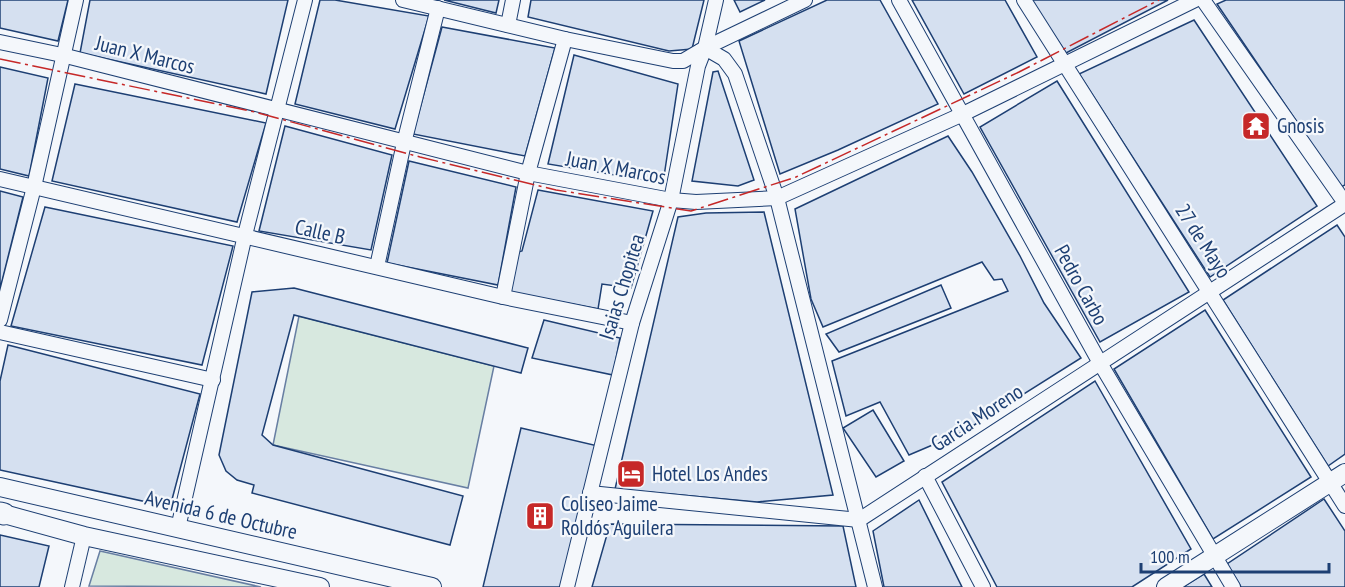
<svg xmlns="http://www.w3.org/2000/svg" width="1345" height="587" viewBox="0 0 1345 587" font-family="'PT Sans Narrow',sans-serif">
<style>
.green{fill:#d7e8df;stroke:#687fa3;stroke-width:1.5}
.building{fill:#d5e0f0;stroke:#1d3f73;stroke-width:1.5}
.lines{fill:none;stroke-linecap:round;stroke-linejoin:round}
.minor-casing{stroke:#1d3f73;stroke-width:16}
.major-casing{stroke:#1d3f73;stroke-width:20}
.highway-casing{stroke:#1d3f73;stroke-width:23}
.minor{stroke:#f4f7fb;stroke-width:14}
.major{stroke:#f4f7fb;stroke-width:18}
.highway{stroke:#f4f7fb;stroke-width:21}
.power{stroke:#c62828;stroke-width:1.5;stroke-dasharray:21 4.5 3 4.5;stroke-linecap:butt}
.labels{text-anchor:middle;stroke-width:4.5;stroke-linejoin:round;paint-order:stroke}
.street-label{font-size:21px;fill:#1d3f73;stroke:#f4f7fb}
.poi-label{font-size:21px;fill:#1d3f73;stroke:#f4f7fb;text-anchor:start}
</style>
<rect width="100%" height="100%" fill="#f4f7fb"/>
<g class="green">
<polygon points="299,316 494,366 468,488 273,445"/>
<polygon points="100,551 261,587 89,586"/>
</g>
<g class="building">
<polygon points="0,0 68,0 58,41 0,28"/>
<polygon points="90,0 288,0 266,94 80,53"/>
<polygon points="320,0 335,0 429,16 395,129 295,104"/>
<polygon points="444,0 499,0 496,13"/>
<polygon points="531,0 704,0 692,49 669,51 528,17"/>
<polygon points="734,0 765,0 740,12"/>
<polygon points="827,0 880,0 938,104 838,150 780,174 739,41"/>
<polygon points="912,0 1005,0 1037,57 964,94"/>
<polygon points="1031,0 1168,0 1066,53"/>
<polygon points="1226,0 1345,0 1345,185 1341,187 1217,4"/>
<polygon points="1194,20 1317,206 1210,277 1079,74"/>
<polygon points="442,27 555,48 525,156 413,134"/>
<polygon points="574,55 678,84 663,183 548,164"/>
<polygon points="0,67 48,78 29,176 0,169"/>
<polygon points="718,71 754,180 738,186 692,181 713,72"/>
<polygon points="1057,81 1189,292 1100,342 980,127"/>
<polygon points="75,84 266,123 237,222 52,181"/>
<polygon points="285,126 392,155 371,250 259,231"/>
<polygon points="948,136 972,172 1020,256 1044,303 1081,358 963,432 909,455 880,402 846,416 832,361 1008,291 1002,279 994,280 982,262 823,327 811,299 795,209"/>
<polygon points="409,161 516,187 498,285 387,263"/>
<polygon points="538,190 653,211 631,288 602,284 598,309 509,292 518,252 522,251"/>
<polygon points="0,191 23,197 0,289"/>
<polygon points="45,207 233,246 202,365 11,326"/>
<polygon points="764,212 833,495 757,502 615,489 678,217 706,213"/>
<polygon points="1337,225 1345,237 1345,454 1328,466 1223,300"/>
<polygon points="941,285 951,308 839,352 826,334"/>
<polygon points="294,288 528,348 521,373 294,315 262,435 273,445 463,496 450,545 252,493 254,485 237,480 226,471 219,455 252,292"/>
<polygon points="1205,310 1311,477 1213,539 1114,369"/>
<polygon points="544,320 620,338 613,375 532,358"/>
<polygon points="8,345 200,394 170,507 0,470 0,381"/>
<polygon points="1095,381 1191,549 1132,587 997,587 942,482"/>
<polygon points="873,410 904,461 876,477 843,428"/>
<polygon points="521,428 598,446 564,587 483,587"/>
<polygon points="1324,499 1345,531 1345,587 1241,587 1227,564"/>
<polygon points="919,500 962,587 884,587 873,531"/>
<polygon points="610,524 843,526 856,587 592,587"/>
<polygon points="0,535 49,546 39,587 0,587"/>
<polygon points="1204,574 1212,587 1183,587"/>
</g>
<g class="lines">
<g class="minor-casing">
<g id="minor">
<polyline points="403,0 565,39 673,61 683,61 705,48 805,0"/>
<polyline points="899,0 1100,363 1233,587"/>
<polyline points="1024,0 1345,506"/>
<polyline points="1203,0 1345,203"/>
<polyline points="508,25 513,0"/>
<polyline points="0,42 62,55 528,173 671,200 696,202 777,198 963,114 1195,0"/>
<polyline points="705,48 724,59 735,74 777,198 875,587"/>
<polyline points="0,179 503,297 632,323"/>
<polyline points="378,267 378,262 404,143 438,8"/>
<polyline points="503,297 528,173 565,39"/>
<polyline points="0,320 34,187 76,0"/>
<polyline points="0,332 213,380"/>
<polyline points="925,476 983,587"/>
<polyline points="590,493 859,520 1345,204"/>
<polyline points="178,528 245,235 305,0"/>
<polyline points="72,587 84,536"/>
<polyline points="567,587 632,323 671,200 698,66 705,48 716,0"/>
</g>
</g>
<g class="major-casing">
<g id="major">
<polyline points="0,487 432,587"/>
<polyline points="0,513 84,536 320,587"/>
<polyline points="1166,587 1345,473"/>
</g>
</g>
<g class="highway-casing">
<polyline id="highway" points="0,513 4,514"/>
</g>
<use href="#minor" class="minor"/>
<use href="#major" class="major"/>
<use href="#highway" class="highway"/>
<polyline class="power" points="0,59 255,112 420,157 556,190 691,211 796,177 1019,72 1159,0"/>
</g>
<defs>
<g id="temple-square" transform="scale(1.5)"><rect x="-9" y="-9" width="18" height="18" rx="4" fill="#c62828" stroke="#f4f7fb"/><path d="M0-6L5-2H3V0L6.5 2.5H4V6H1.5V3h-3V6H-4V2.5H-6.5L-3 0V-2H-5Z" fill="#fff"/></g>
<g id="hotel-square" transform="scale(1.5)"><rect x="-9" y="-9" width="18" height="18" rx="4" fill="#c62828" stroke="#f4f7fb"/><path d="M-6-4.5h1.5V1H6V5H4.5V3h-9V5H-6ZM-4 0a1.8 1.8 0 1 1 3.6 0ZM.5 0V-2.5h3Q6-2.5 6 0Z" fill="#fff"/></g>
<g id="building-square" transform="scale(1.5)"><rect x="-9" y="-9" width="18" height="18" rx="4" fill="#c62828" stroke="#f4f7fb"/><path d="M-4-6H4V6H1V3H-1V6H-4ZM-2.5-4.3h1.7v1.8h-1.7ZM.8-4.3h1.7v1.8H.8ZM-2.5-1h1.7V.8h-1.7ZM.8-1h1.7V.8H.8Z" fill="#fff"/></g>
</defs>
<g fill-rule="evenodd">
<use href="#temple-square" x="1256" y="126"/>
<use href="#hotel-square" x="631" y="474"/>
<use href="#building-square" x="540" y="516"/>
</g>
<g class="labels">
<g class="street-label">
<text transform="translate(145 55) rotate(14)" y="7">Juan X Marcos</text>
<text transform="translate(616 168) rotate(11)" y="7">Juan X Marcos</text>
<text transform="translate(320 232) rotate(13)" y="7">Calle B</text>
<text transform="translate(1203 241) rotate(57)" y="7">27 de Mayo</text>
<text transform="translate(1081 285) rotate(61)" y="7">Pedro Carbo</text>
<text transform="translate(622 287) rotate(-73)" y="7">Isaias Chopitea</text>
<text transform="translate(977 418) rotate(-33)" y="7">Garcia Moreno</text>
<text transform="translate(221 515) rotate(13)" y="7">Avenida 6 de Octubre</text>
</g>
<g class="poi-label">
<text x="1277" y="133">Gnosis</text>
<text x="652" y="481">Hotel Los Andes</text>
<text x="561" y="511">Coliseo Jaime<tspan x="561" dy="24">Roldós Aguilera</tspan></text>
</g>
</g>
<path d="M1141 563v9h188v-9" fill="none" stroke="#1d3f73" stroke-width="3"/>
<text x="1150" y="563" font-size="18" fill="#1d3f73" stroke="#f4f7fb" stroke-width="4.5" paint-order="stroke">100 m</text>
</svg>
